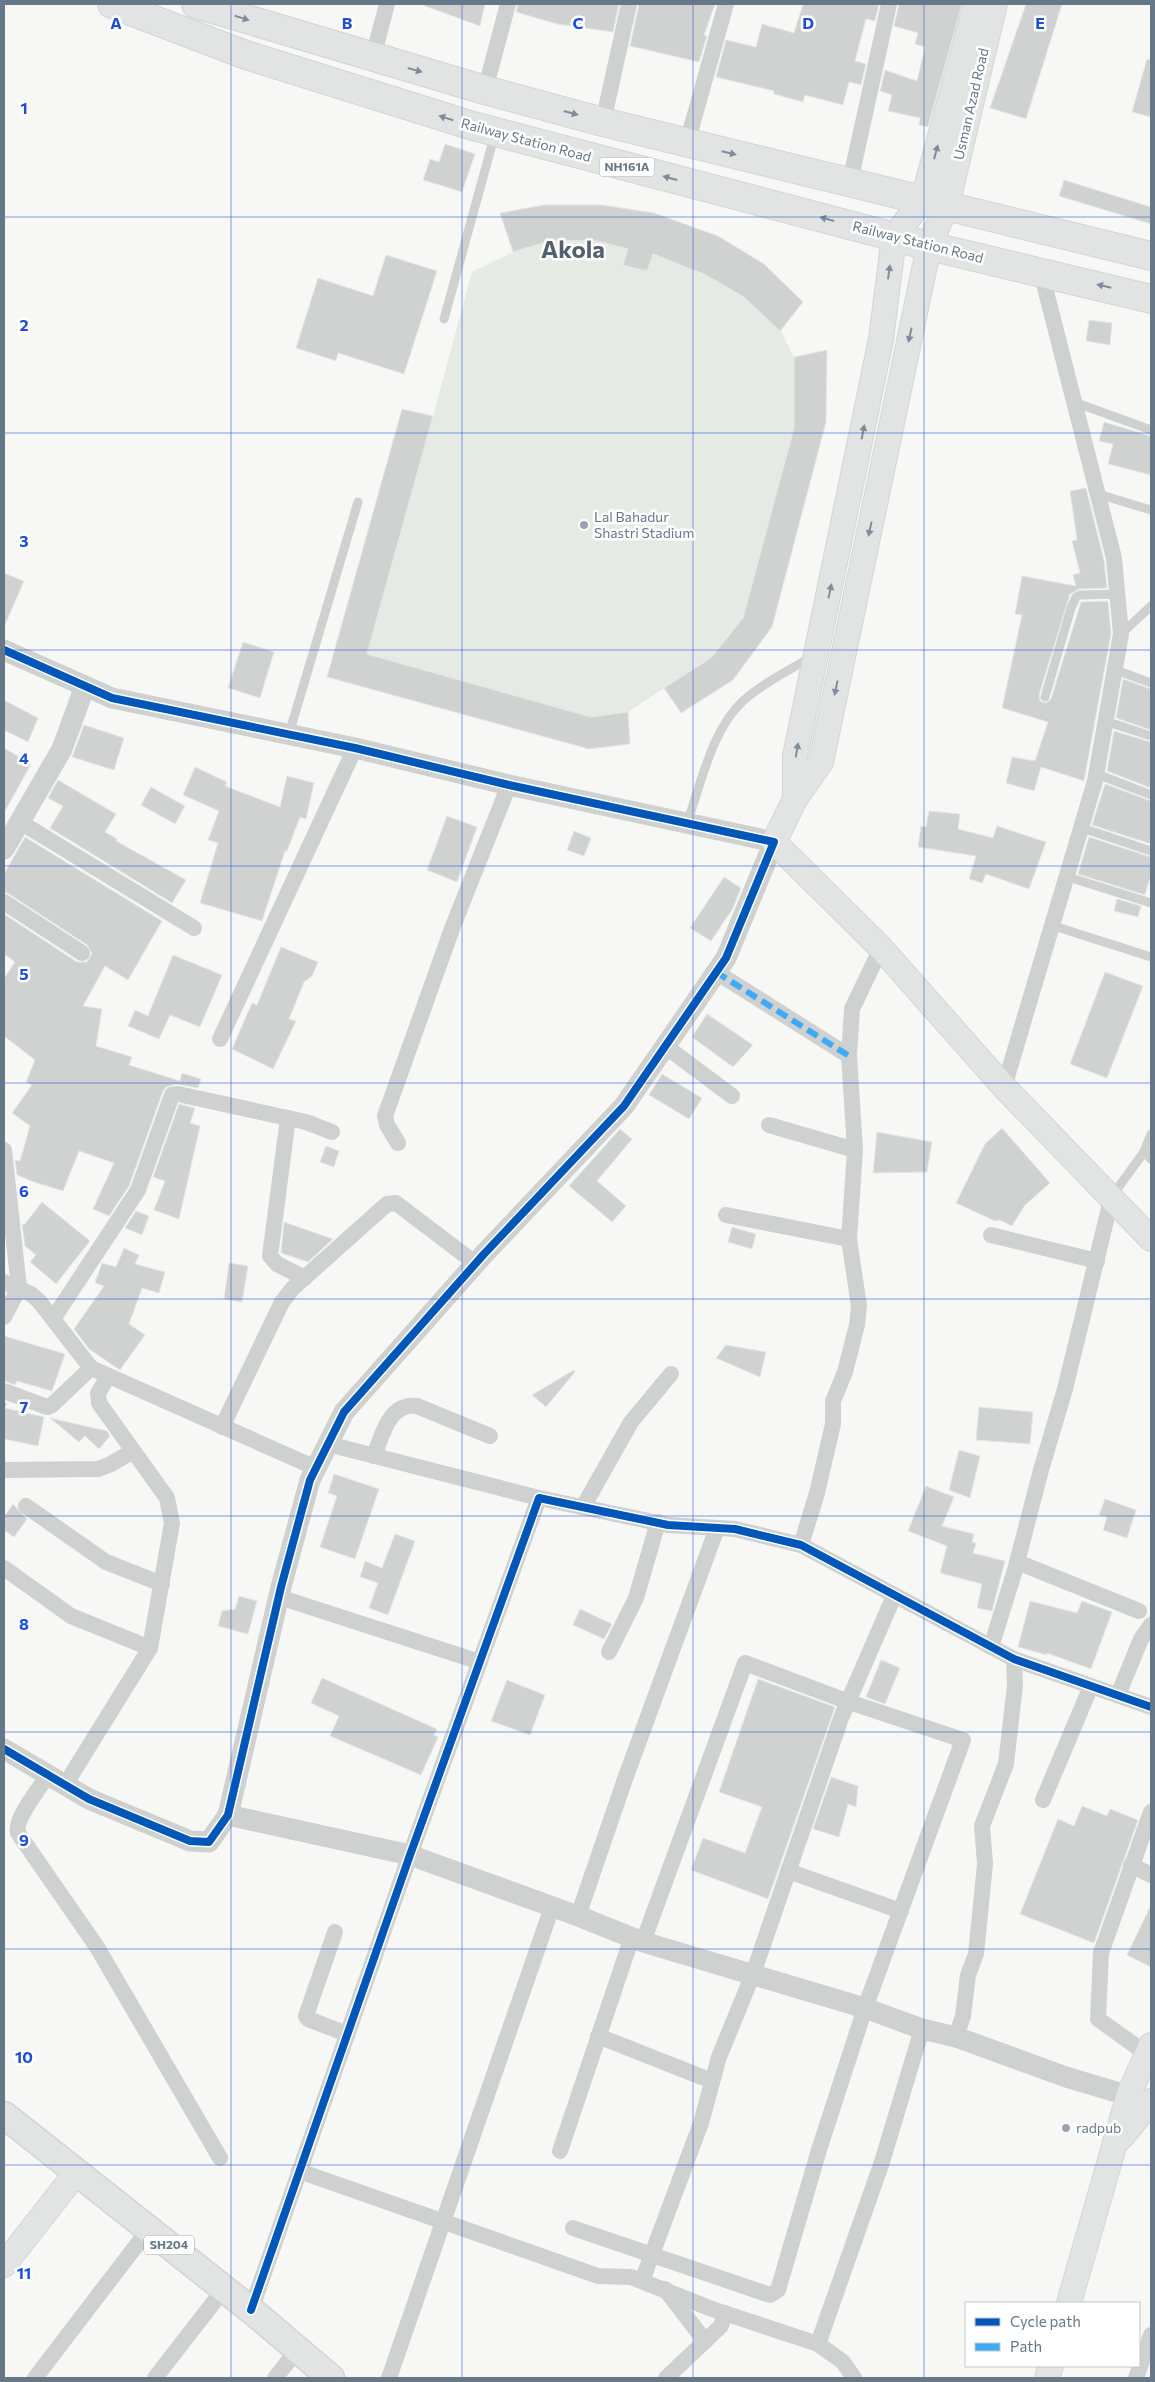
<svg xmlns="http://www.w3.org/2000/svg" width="1155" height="2382" viewBox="0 0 1155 2382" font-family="Commissioner,sans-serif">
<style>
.green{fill:#e6eae4}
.building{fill:#d0d2d2;stroke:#e6e6e6}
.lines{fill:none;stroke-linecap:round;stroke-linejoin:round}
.secondary-casing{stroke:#d4d5d6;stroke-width:26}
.primary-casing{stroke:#d2d3d4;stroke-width:29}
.trunk-casing{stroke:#d3d5d5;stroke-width:30}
.service{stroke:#cfd1d1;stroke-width:9}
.minor{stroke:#cfd1d1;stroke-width:16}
.tertiary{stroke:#cfd1d1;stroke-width:21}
.secondary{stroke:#e2e3e3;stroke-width:24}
.primary{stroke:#e2e3e3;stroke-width:26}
.trunk{stroke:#e2e3e3;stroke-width:28}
.quiet{stroke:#3fa9f5;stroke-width:6;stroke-dasharray:12 6;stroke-linecap:butt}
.cycleway-casing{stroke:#fff;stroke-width:11}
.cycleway{stroke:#0057b8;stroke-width:8}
.oneway{fill:#7f8d9a}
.grid{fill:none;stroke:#1d4ed8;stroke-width:1;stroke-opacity:0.55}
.poi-dot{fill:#99a4ae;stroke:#fff;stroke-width:2}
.labels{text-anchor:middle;stroke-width:5;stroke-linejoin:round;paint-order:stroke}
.shield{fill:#fff;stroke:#94a0ac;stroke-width:1}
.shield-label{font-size:12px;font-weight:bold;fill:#667888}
.street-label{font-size:14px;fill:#667888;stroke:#fff}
.poi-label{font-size:14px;fill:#667888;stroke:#fff;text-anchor:start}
.town-label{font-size:24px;font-weight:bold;fill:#54616c;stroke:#fff}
.grid-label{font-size:16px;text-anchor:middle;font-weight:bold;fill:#1d4ed8;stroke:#fff;stroke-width:5;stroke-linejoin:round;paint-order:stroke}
</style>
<rect width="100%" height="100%" fill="#f7f7f6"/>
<polygon class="green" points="545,205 602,205 654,213 718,236 764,264 803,302 781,331 794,357 827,350 826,422 772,627 733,680 681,713 664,688 628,712 630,744 589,749 327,677 402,409 433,416 472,272 513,252 500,213"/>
<g class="building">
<polygon points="425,4 485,4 480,26 425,6"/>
<polygon points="518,4 619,4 613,32 557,24 516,12"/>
<polygon points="639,4 715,4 704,35 707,36 699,62 630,46"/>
<polygon points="803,4 879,4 875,21 866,19 855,61 866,64 861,85 849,82 843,105 805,95 803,102 774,94 774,91 716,77 726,40 756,47 762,24 794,33"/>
<polygon points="899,4 962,4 928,127 919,125 920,118 888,111 892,95 880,91 885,70 917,81 925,47 915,44 918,33 894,26"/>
<polygon points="1026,4 1062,4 1026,119 990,108"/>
<polygon points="1147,59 1151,60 1151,117 1132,112"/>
<polygon points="445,144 475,154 462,192 423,180 430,159 439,162"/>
<polygon points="1064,180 1151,207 1151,224 1059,196"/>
<polygon points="544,205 602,205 654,213 718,236 764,264 803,302 780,331 744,297 706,275 653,254 647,271 623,265 628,249 598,241 552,240 513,252 500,213"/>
<polygon points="386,255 437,271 404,374 338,353 336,361 296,348 318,278 373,296"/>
<polygon points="1089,320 1112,323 1110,345 1086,341"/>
<polygon points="827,350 826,422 772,627 733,680 681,713 664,688 711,658 743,618 794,428 794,357"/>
<polygon points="402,409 433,416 367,654 591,717 628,712 630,744 589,749 327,677"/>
<polygon points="1104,422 1151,436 1151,475 1108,464 1113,444 1099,441"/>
<polygon points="1086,488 1104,560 1107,588 1079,589 1070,594 1039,695 1040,701 1046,703 1051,699 1081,602 1108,601 1111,634 1084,781 1041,767 1034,791 1006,783 1012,757 1035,761 1048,722 1002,708 1022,615 1015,614 1022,576 1076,586 1073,575 1080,573 1072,541 1077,540 1070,491"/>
<polygon points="4,573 24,581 4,627"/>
<polygon points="243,642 274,652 260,698 228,688"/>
<polygon points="1123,679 1151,689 1151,730 1116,718"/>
<polygon points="4,700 38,718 28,742 4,730"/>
<polygon points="84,725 124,738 114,770 72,757"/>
<polygon points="1114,731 1151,742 1151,788 1107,771"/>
<polygon points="4,748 31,764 4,813"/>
<polygon points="195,767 227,782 225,786 280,807 287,776 314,783 306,819 300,817 287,851 285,851 262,921 200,903 218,843 208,840 219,811 183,795"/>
<polygon points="58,780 116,814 105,832 117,839 116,841 186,880 172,903 50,828 63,806 48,798"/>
<polygon points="1105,784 1151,801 1151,844 1092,825"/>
<polygon points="151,787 185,806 175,824 141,805"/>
<polygon points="929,811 960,814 958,829 993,838 997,826 1046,842 1029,889 986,874 982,883 969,879 976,856 918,847 921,826 926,827"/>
<polygon points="447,816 477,827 457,882 427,870"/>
<polygon points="574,831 591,838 584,856 567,850"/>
<polygon points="25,837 162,921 128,980 105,966 83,1006 102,1009 96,1046 132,1057 129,1065 180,1081 182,1073 201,1079 198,1088 176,1084 166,1087 163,1091 129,1186 109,1216 93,1209 114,1163 79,1151 63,1191 34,1182 17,1175 15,1160 20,1161 30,1126 12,1113 32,1085 26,1082 35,1060 4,1036 4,978 15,962 4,954 4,914 77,962 87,962 92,953 87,945 9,894 4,892 4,874"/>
<polygon points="1089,837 1151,857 1151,875 1145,895 1078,874"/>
<polygon points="724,877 741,888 733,908 711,941 690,928"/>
<polygon points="1117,899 1141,906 1138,917 1114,911"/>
<polygon points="281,947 318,962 312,976 304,982 289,1019 296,1021 273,1069 232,1049 252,1003 257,1005"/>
<polygon points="173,955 222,975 200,1027 170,1015 159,1039 128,1026 135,1010 148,1016"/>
<polygon points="1105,972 1143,986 1107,1078 1070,1064"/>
<polygon points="707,1014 753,1045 733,1067 692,1037"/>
<polygon points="662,1074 702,1098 689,1119 649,1095"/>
<polygon points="179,1104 195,1108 190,1123 200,1126 179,1219 154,1210 165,1181 153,1177"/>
<polygon points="1002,1128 1050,1183 1025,1205 1012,1226 1000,1220 995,1221 956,1203 985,1144"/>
<polygon points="620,1129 632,1139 597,1181 626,1206 612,1222 569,1186"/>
<polygon points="877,1132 932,1142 927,1172 873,1173"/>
<polygon points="326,1146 339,1151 334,1167 320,1162"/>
<polygon points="42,1202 90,1241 56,1284 30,1262 36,1255 25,1246 22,1224 24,1225"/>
<polygon points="136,1211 149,1216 142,1235 125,1228"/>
<polygon points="284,1222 333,1239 308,1262 281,1253"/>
<polygon points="732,1227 756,1234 752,1249 728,1242"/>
<polygon points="124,1248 139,1255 135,1264 165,1272 159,1293 142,1288 129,1324 145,1335 120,1370 89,1349 74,1329 104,1286 95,1283 102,1263 116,1267"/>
<polygon points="229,1263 248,1266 242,1302 224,1299"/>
<polygon points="4,1336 65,1354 52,1391 17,1381 15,1385 4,1381"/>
<polygon points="726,1345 766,1352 760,1377 716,1358"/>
<polygon points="574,1370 575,1372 546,1407 532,1395"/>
<polygon points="4,1402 7,1403 5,1408 44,1417 38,1446 4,1439"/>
<polygon points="979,1407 1033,1412 1030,1444 976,1440"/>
<polygon points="50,1418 107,1431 110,1436 99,1449 85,1436 79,1442"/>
<polygon points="959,1450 980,1456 970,1498 949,1490"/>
<polygon points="334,1474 379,1489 355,1559 320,1547 337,1496 328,1493"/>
<polygon points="926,1486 954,1497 942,1526 974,1534 972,1542 976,1543 973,1553 1005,1561 992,1611 977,1608 982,1584 940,1573 947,1546 908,1531"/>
<polygon points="1105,1499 1136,1510 1127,1538 1103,1530 1107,1517 1099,1515"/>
<polygon points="13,1504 27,1519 14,1537 4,1530 4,1517"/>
<polygon points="395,1534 415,1541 388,1615 369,1608 378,1583 360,1577 365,1561 382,1568"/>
<polygon points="239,1596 257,1601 248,1634 218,1626 222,1611 235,1609"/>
<polygon points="1030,1601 1077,1613 1082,1601 1112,1612 1091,1669 1047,1653 1047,1655 1018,1647"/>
<polygon points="580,1609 612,1624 604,1639 573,1625"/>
<polygon points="881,1660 900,1668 885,1704 866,1697"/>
<polygon points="322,1678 437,1729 434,1735 438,1737 421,1775 330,1736 339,1716 311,1703"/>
<polygon points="758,1679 835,1707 768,1899 691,1870 703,1838 745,1853 762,1807 719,1792"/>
<polygon points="507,1680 545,1695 530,1735 491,1721"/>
<polygon points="831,1777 858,1786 856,1807 848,1804 839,1837 813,1829"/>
<polygon points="1082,1806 1107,1816 1110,1809 1138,1820 1094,1943 1020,1914 1058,1819 1074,1826"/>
<polygon points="1151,1905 1151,1967 1127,1955"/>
</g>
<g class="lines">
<g class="secondary-casing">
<g id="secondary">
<polyline points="995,4 947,205 929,246 821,762 795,799 774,842 881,948 1004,1087 1151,1239"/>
<polyline points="795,799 795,756 881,339 894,237 923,199 976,4"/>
<polyline points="1121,2138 1151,2101"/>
<polyline points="4,2265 76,2173"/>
<polyline points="1069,2303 1129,2094 1151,2045"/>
<polyline points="1047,2378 1051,2366"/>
</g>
</g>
<g class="primary-casing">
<polyline id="primary" points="4,2115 251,2310 331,2378"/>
</g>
<g class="trunk-casing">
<g id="trunk">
<polyline points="112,4 246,55 473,126 929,246 1151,299"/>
<polyline points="196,4 485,90 603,122 1151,256"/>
</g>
</g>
<g class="service">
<polyline points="444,319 495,134"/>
<polyline points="1074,402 1151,430"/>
<polyline points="1098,494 1151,510"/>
<polyline points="1121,634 1151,606"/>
<polyline points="1116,670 1151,683"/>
<polyline points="1045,697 1071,608 1076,597 1080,595 1119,594"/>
<polyline points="1108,722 1151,736"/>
<polyline points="289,734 358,502"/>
<polyline points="1097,774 1151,795"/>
<path d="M687 823C701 784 712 729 743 701 761 684 790 670 811 657"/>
<polyline points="1082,828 1151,851"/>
<polyline points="1068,877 1151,903"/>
<polyline points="1054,926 1151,957"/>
<polyline points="1151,1134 1144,1152 1151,1159"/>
<polyline points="1112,1196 1144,1152"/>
</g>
<g class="minor">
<polyline points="373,57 387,4"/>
<polyline points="485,90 508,4"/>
<polyline points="603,122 629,4"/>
<polyline points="687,143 726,4"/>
<polyline points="850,182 889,4"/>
<polyline points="20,822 194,928"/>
<polyline points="4,902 82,953"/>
<polyline points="716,972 849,1056"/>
<polyline points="220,1039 355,748"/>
<polyline points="665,1046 732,1096"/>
<polyline points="1004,1087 1095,781 1121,634 1114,558 1041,272"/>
<polyline points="288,1118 270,1256 277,1264 305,1278"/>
<polyline points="769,1125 855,1150"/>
<polyline points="398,1143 387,1125 385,1116 453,926 509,785"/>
<polyline points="4,1150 19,1288 4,1317"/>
<polyline points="726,1215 849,1239"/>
<polyline points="991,1235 1097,1261"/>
<polyline points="4,1282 31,1294 39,1301 91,1368 316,1468"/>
<polyline points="53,1319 138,1190 172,1095 178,1094 306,1122 332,1132"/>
<polyline points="4,1391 47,1407 52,1405 91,1368"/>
<polyline points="222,1427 282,1302 293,1288 387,1204 396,1203 475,1263"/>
<polyline points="328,1444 539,1498"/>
<path d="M374 1456C382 1436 389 1402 417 1406L490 1436"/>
<polyline points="4,1470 98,1469 111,1464 133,1451"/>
<polyline points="26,1506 106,1562 162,1584"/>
<polyline points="583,1507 631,1422 671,1374"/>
<polyline points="801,1545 817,1493 833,1424 833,1401 845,1372 857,1325 859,1306 849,1239 855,1150 849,1056 852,1009 881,948"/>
<polyline points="1017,1562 1139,1611"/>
<polyline points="4,1568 71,1616 150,1648"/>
<polyline points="279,1597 480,1662"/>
<polyline points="991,1647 1015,1570 1041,1470 1065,1389 1112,1196"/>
<polyline points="609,1652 636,1598 658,1522"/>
<polyline points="1118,1695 1141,1639 1151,1625"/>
<path d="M48 1775C40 1788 14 1819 18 1833L97 1947 220 2158"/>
<polyline points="65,1785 150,1648 172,1523 167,1498 99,1403 98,1393 108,1377"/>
<polyline points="1043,1800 1091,1686"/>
<polyline points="1131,1865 1151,1875"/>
<polyline points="788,1871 901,1911"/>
<polyline points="578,1916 625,1779 717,1528"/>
<polyline points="335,1932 306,2016 308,2019 347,2034"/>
<polyline points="598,2036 712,2081"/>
<polyline points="956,2037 963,2016 968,1975 976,1954 985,1864 982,1826 1006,1764 1015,1685 1014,1659"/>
<polyline points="1147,2054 1098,2019 1101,1953 1151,1812"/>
<polyline points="560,2151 632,1937"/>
<polyline points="299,2171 598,2276 631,2277 712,2309 818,2344 843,2362 854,2378"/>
<polyline points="573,2228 770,2295 778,2290 819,2150 865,2008 963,1740 849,1702 745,1663 643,1942"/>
<polyline points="642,2281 701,2123 719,2057 753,1974 841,1718 894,1596"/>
<polyline points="665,2289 705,2341"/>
<polyline points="251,2310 410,1855 539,1498 668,1525 735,1529 801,1545 1014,1659 1151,1707"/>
<polyline points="818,2344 882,2162 922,2029"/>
<polyline points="35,2378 149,2229"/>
<polyline points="155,2378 224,2289"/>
<polyline points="275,2378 298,2349"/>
<polyline points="389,2378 552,1907"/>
<polyline points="666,2378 721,2326 725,2313"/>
<polyline points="1136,2378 1151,2335"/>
</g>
<g class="tertiary">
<polyline points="4,650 112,698 355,748 509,785 774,842 726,958 624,1106 484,1254 344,1412 310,1480 281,1587 228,1815 209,1842 190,1841 89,1799 4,1749"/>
<polyline points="4,849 62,749 85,686"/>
<polyline points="228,1815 410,1855 578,1916 643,1942 865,2008 922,2029 956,2037 1066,2077 1143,2100"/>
</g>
<use href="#secondary" class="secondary"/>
<use href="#primary" class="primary"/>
<use href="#trunk" class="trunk"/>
<polyline class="quiet" points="716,972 849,1056"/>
<g class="cycleway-casing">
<g id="cycleway">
<polyline points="4,650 112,698 355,748 509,785 774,842 726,958 624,1106 484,1254 344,1412 310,1480 281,1587 228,1815 209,1842 190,1841 89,1799 4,1749"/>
<polyline points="251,2310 410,1855 539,1498 668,1525 735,1529 801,1545 1014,1659 1151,1707"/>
</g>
</g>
<use href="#cycleway" class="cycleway"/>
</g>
<defs><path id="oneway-solid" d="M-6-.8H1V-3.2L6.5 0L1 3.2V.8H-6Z" transform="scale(1.25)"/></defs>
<g class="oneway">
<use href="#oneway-solid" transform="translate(242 18) rotate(17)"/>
<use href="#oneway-solid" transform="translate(415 70) rotate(16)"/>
<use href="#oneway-solid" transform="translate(571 113) rotate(15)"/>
<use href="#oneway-solid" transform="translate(446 118) rotate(-163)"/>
<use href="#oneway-solid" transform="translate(936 152) rotate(-75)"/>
<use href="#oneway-solid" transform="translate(729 153) rotate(13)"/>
<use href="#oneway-solid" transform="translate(670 178) rotate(-165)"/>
<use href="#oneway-solid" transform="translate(827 219) rotate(-165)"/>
<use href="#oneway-solid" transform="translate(889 272) rotate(-82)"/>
<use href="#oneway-solid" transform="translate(1104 286) rotate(-167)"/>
<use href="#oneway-solid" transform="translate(910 335) rotate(102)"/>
<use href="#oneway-solid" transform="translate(863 432) rotate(-79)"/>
<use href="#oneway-solid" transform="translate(870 529) rotate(102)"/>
<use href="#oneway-solid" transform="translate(830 591) rotate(-78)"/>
<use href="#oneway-solid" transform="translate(836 688) rotate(102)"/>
<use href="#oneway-solid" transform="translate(797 750) rotate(-80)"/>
</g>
<path class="grid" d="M231 4V2378M462 4V2378M693 4V2378M924 4V2378M4 217H1151M4 433H1151M4 650H1151M4 866H1151M4 1083H1151M4 1299H1151M4 1516H1151M4 1732H1151M4 1949H1151M4 2165H1151"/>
<g class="poi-dot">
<circle cx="584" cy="525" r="5"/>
<circle cx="1066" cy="2128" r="5"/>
</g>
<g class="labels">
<g class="shield">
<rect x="599.5" y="157.5" width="55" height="19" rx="4"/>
<rect x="144" y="2235.5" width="50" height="19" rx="4"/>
</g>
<g class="shield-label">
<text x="627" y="171">NH161A</text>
<text x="169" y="2249">SH204</text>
</g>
<g class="street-label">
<text transform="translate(971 104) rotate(-77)" y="5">Usman Azad Road</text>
<text transform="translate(526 140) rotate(15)" y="5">Railway Station Road</text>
<text transform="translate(918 242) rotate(14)" y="5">Railway Station Road</text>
</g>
<g class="poi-label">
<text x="594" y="522">Lal Bahadur<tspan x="594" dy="16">Shastri Stadium</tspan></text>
<text x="1076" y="2133">radpub</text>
</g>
<g class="town-label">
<text x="573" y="258">Akola</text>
</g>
</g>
<g class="grid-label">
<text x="116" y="29">A</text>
<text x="347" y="29">B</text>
<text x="578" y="29">C</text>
<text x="808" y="29">D</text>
<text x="1040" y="29">E</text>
<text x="24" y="114">1</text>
<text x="24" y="331">2</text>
<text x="24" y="547">3</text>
<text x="24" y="764">4</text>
<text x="24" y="980">5</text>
<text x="24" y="1197">6</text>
<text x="24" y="1413">7</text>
<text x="24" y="1630">8</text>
<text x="24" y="1846">9</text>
<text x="24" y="2063">10</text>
<text x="24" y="2279">11</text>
</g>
<rect width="1155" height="2382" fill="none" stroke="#667888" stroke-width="10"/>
<rect x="965" y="2302" width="175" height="65" fill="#ffffff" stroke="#c2c9cf"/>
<rect x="975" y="2318" width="25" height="8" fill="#0057b8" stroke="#c2c9cf"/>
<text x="1010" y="2327" font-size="15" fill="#667888">Cycle path</text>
<rect x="975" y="2343" width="25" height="8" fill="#3fa9f5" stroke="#c2c9cf"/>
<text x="1010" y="2352" font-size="15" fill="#667888">Path</text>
</svg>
